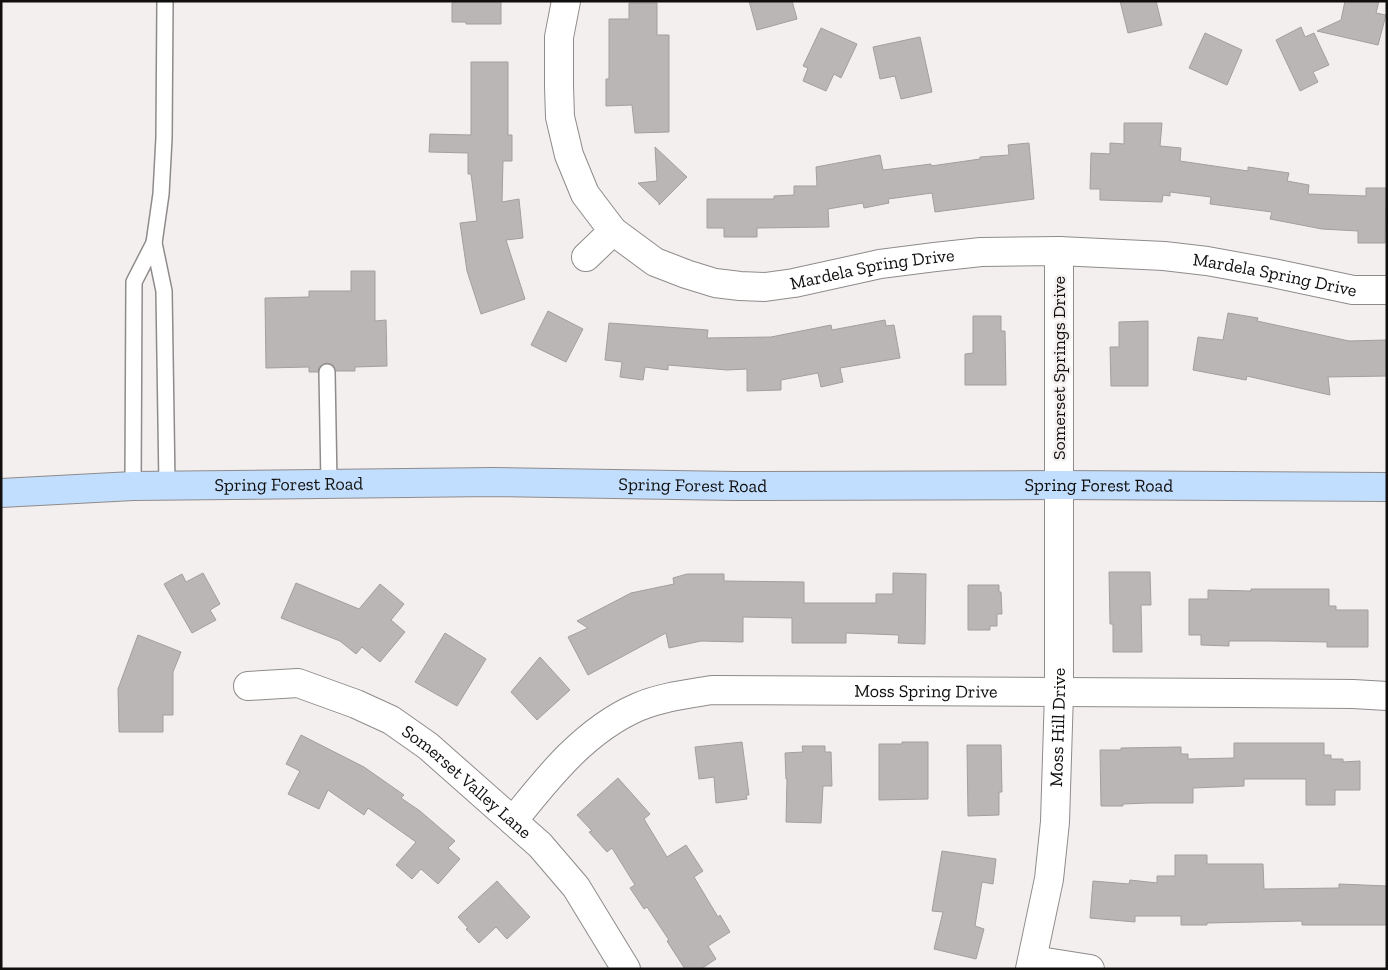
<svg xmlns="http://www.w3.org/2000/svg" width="1388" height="970" viewBox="0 0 1388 970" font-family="'Zilla Slab',serif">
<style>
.building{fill:#bab6b6;stroke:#a39f9f}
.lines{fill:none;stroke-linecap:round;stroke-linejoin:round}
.service-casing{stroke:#8f8b8b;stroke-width:18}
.minor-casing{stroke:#8f8b8b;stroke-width:30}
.secondary-casing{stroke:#8f8b8b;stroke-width:30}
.service{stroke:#fff;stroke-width:15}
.minor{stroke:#fff;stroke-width:28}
.secondary{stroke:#c2defe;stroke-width:28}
.labels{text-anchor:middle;stroke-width:5;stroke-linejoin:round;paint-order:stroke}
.street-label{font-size:18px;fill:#100f0e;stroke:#f2efee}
</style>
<rect width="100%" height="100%" fill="#f2efee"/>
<g class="building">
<polygon points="458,1 501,1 501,24 466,24 466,22 452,22 452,3"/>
<polygon points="749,1 792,1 797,19 757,30"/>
<polygon points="1120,1 1156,1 1162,25 1128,33"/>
<polygon points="1345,1 1379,1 1376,13 1386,15 1378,45 1317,31 1341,20"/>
<polygon points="629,3 657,3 657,35 669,35 669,132 635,133 632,105 606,106 606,79 609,79 609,19 629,19"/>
<polygon points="1301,27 1305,37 1314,33 1329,65 1313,72 1318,82 1300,91 1276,40"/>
<polygon points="821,28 857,44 841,78 834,74 826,91 803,81 808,68 803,66"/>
<polygon points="1205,33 1242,50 1227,85 1189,68"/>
<polygon points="920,37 932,92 901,99 895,76 880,79 873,47"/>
<polygon points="471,62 508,62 508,135 512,135 512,161 503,161 502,202 519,199 523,238 506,240 525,299 481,314 467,271 460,223 477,221 471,174 468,174 468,153 429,152 430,134 471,135"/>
<polygon points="1124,123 1162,123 1160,146 1181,148 1180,161 1248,171 1248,167 1289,173 1287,181 1309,185 1308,194 1366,196 1366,188 1386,188 1385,243 1358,243 1358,231 1322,229 1270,219 1272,212 1210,204 1211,197 1170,192 1170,196 1163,195 1162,202 1100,200 1100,189 1090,189 1091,153 1110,154 1110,143 1124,144"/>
<polygon points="1029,143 1034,199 935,212 932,193 888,199 889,203 864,208 863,203 828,209 829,227 757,228 757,237 724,237 724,228 707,228 707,199 774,199 774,196 794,195 794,186 817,186 816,167 880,155 883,170 931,164 931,166 980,159 980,157 1009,155 1008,145"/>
<polygon points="655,147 687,177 659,205 659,203 638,183 657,181"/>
<polygon points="351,271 375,271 375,321 386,320 387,366 355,367 355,371 336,371 332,364 326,363 319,367 318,372 309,372 309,367 266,368 265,298 309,297 309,291 351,291"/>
<polygon points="548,311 583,329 566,362 531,345"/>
<polygon points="1228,313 1258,318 1257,321 1349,341 1387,340 1387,376 1328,377 1330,395 1247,376 1246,380 1193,370 1198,337 1223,340"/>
<polygon points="973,316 1001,316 1001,331 1005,331 1006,385 965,385 965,354 973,353"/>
<polygon points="885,320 886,326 894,325 900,358 840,368 843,382 821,387 818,373 781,380 781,390 747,391 747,369 727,370 668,365 668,370 645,367 643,380 620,377 622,362 605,360 609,323 708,330 707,338 771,337 831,325 832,330"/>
<polygon points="1148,321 1148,386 1111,386 1110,347 1119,347 1119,322"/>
<polygon points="1109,572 1150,572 1151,605 1141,605 1142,652 1113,652 1113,624 1110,624"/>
<polygon points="203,573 220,604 210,610 216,620 192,633 164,584 182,574 186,582"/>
<polygon points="893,573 926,574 925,644 898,643 899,635 846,633 846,643 792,643 792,618 743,617 743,642 701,641 669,648 666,633 588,675 568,637 588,628 577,621 631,593 674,584 673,578 687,574 724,574 724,581 804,582 804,603 876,603 876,594 893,594"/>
<polygon points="296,583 359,609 380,584 404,604 391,620 405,632 380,662 362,647 356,654 340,641 281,618"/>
<polygon points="968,585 999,585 999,592 1001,592 1002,614 997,614 997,626 990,626 990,630 968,630"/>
<polygon points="1251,589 1329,589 1329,606 1336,606 1336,610 1368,610 1368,647 1327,647 1327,642 1269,641 1229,641 1229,646 1201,645 1201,635 1189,635 1189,599 1208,599 1208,590 1251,591"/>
<polygon points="445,633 486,659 457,706 415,682"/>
<polygon points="138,635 181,652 173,672 173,715 163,715 163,732 119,732 118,689"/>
<polygon points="540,657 570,690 537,720 511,692"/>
<polygon points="301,735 364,767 404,795 401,798 420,811 455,841 448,848 460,859 438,884 421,869 412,879 396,865 416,842 368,808 364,815 328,790 319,809 288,794 300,771 286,764"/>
<polygon points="742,742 749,795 746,795 747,799 716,803 714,777 699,779 695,747"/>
<polygon points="902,742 928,742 928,799 879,800 879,744 902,744"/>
<polygon points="1234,743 1324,743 1324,755 1331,755 1331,759 1343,759 1343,762 1360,761 1360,790 1335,790 1335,805 1306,805 1306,779 1244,779 1244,786 1193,788 1193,803 1149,803 1123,804 1123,806 1101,806 1100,750 1121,750 1121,748 1181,747 1181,754 1188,754 1188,759 1234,758"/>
<polygon points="967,745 1001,745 1002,792 999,792 999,815 968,816"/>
<polygon points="802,746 825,746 825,752 831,752 832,786 823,786 821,823 786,822 787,779 786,779 785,753 803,752"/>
<polygon points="618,778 650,814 644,819 667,857 686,845 703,871 694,877 718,917 720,915 730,932 708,946 716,959 701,969 685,969 667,941 669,940 647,907 644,909 630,888 635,885 612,848 607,852 589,832 592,831 577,815"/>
<polygon points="942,851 996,859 993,884 982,882 975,926 984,929 976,959 934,949 943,912 932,911"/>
<polygon points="1175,855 1207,855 1207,864 1263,864 1264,889 1339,888 1339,884 1387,886 1387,925 1302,925 1302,921 1207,923 1207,925 1181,925 1181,916 1135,916 1135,922 1090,918 1093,881 1129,884 1130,880 1157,883 1157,876 1175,876"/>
<polygon points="497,881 530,917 507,939 496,927 479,943 466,929 468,928 458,917"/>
</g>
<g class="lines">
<g class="service-casing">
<g id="service">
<polyline points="165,1 164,138 161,194 154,243 164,291 167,485"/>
<polyline points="327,372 329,484"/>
<polyline points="133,486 134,282 154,243"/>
</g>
</g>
<g class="minor-casing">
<g id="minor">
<path id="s1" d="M566 1 559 37V86L560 117 569 155 585 194 613 231 655 262 686 274 715 283 740 286 765 287 794 283 880 264 935 257 981 252 1059 251 1164 256 1207 261 1273 273 1353 290H1387"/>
<polyline points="586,257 613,231"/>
<path id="s2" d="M248 686 298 683 356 704 391 720 428 746 540 845 576 887 626 969"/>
<path id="s3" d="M513 821C548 777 585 730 638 707 661 697 688 694 712 690L1237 693 1353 694 1387 696"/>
<polyline points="1033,960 1090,969"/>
<path id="s4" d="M1030 969 1049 879 1055 822 1059 693V251"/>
</g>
</g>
<g class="secondary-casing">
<g id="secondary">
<path id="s5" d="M1 493 133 486 494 482 735 486 1059 485 1387 487"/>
</g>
</g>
<use href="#service" class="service"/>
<use href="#minor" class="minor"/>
<use href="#secondary" class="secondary"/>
</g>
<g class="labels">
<g class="street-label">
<text dy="6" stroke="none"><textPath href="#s1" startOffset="519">Mardela Spring Drive</textPath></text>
<text dy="6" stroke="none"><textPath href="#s1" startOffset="925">Mardela Spring Drive</textPath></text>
<text transform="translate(1059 368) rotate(-90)" y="6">Somerset Springs Drive</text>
<text dy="6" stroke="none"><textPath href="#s5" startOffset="288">Spring Forest Road</textPath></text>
<text dy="6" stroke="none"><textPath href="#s5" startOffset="692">Spring Forest Road</textPath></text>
<text dy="6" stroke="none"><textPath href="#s5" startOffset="1098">Spring Forest Road</textPath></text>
<text dy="6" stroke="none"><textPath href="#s3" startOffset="461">Moss Spring Drive</textPath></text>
<text dy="6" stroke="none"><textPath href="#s4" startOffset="244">Moss Hill Drive</textPath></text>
<text dy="6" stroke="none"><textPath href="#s2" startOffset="248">Somerset Valley Lane</textPath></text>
</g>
</g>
<rect width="1388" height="970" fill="none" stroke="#100f0e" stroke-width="5"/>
</svg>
